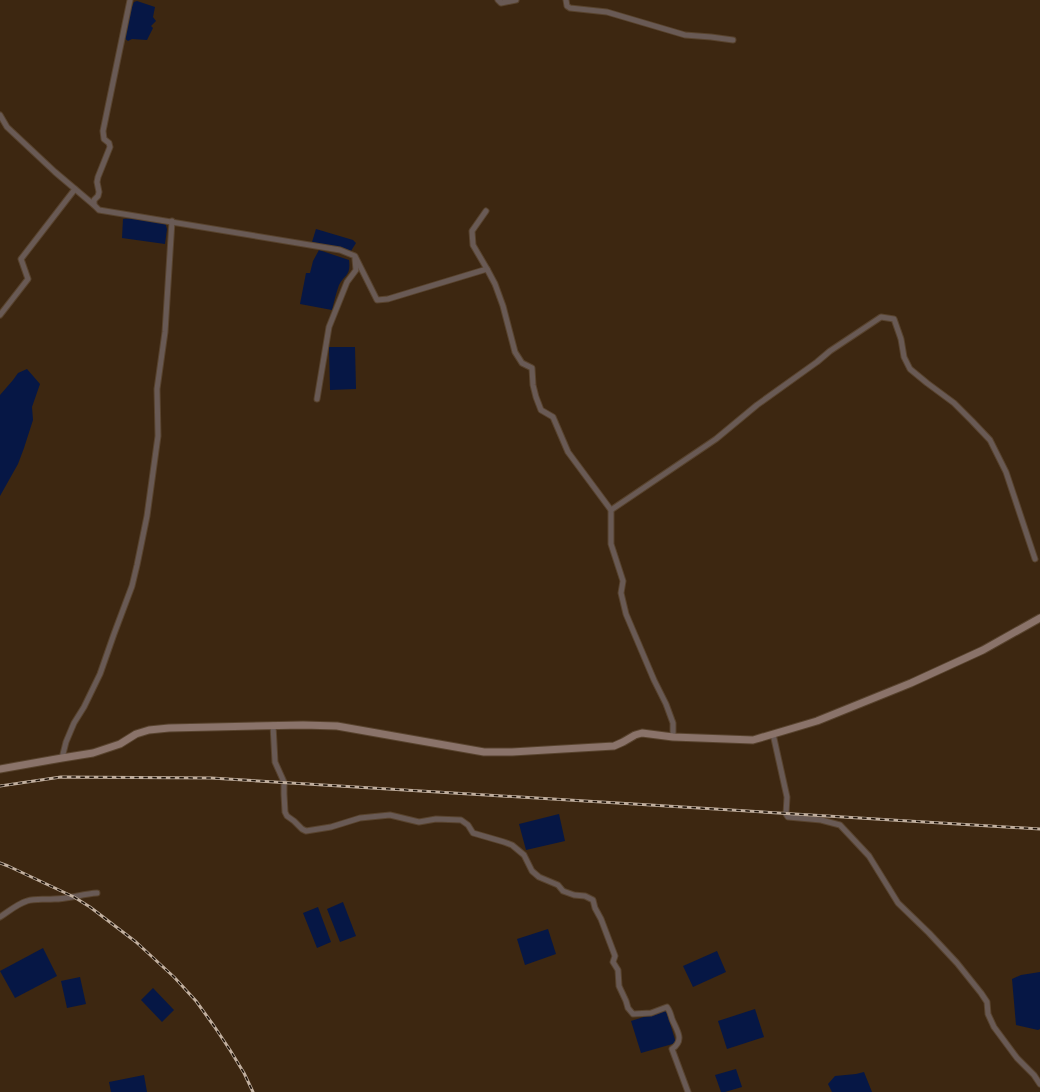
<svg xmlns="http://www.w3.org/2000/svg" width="1040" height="1092" viewBox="0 0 1040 1092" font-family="'Source Serif 4',serif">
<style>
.water{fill:#061745}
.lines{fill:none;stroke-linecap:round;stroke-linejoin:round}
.minor-casing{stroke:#58432e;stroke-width:7}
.secondary-casing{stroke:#58432e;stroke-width:9}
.minor{stroke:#695a55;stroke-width:5}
.secondary{stroke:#8a736a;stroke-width:7}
.rail-casing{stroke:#c1af9f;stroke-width:3}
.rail{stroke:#1d1209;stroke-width:1.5;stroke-dasharray:4.5;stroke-linecap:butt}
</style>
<rect width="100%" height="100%" fill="#3d2711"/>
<g class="water">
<polygon points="137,1 155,7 153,17 156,21 151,26 153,28 147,40 132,39 128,41 123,37 130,11 134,2"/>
<polygon points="134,218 165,222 167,229 165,244 122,238 123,219"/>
<polygon points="316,229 353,240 356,243 351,251 312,242"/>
<path d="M319 250 349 260C351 276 345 274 339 285 336 293 334 302 332 310L300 304 306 273H310L313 261Z"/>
<polygon points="329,347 355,347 356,389 330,390"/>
<polygon points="27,369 40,384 32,407 33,420 24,448 18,464 0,496 0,395 13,380 18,373"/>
<polygon points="559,814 565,841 526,850 519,824"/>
<polygon points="343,902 356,936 340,942 327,909"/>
<polygon points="318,907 331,942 317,948 303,913"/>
<polygon points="548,929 556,954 525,965 517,939"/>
<polygon points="43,948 57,976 15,998 0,971"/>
<polygon points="717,951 726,972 693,987 683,966"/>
<polygon points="1040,972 1040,1029 1038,1030 1016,1025 1012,979 1021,975"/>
<polygon points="80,977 86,1004 67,1008 61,981"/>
<polygon points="153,988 174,1010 162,1022 141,1000"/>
<polygon points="755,1009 764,1037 727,1049 718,1021"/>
<polygon points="666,1010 676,1043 641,1053 631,1021"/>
<polygon points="736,1069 742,1087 725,1092 721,1092 715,1075"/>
<polygon points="864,1072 872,1092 832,1092 828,1084 835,1076 856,1074"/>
<polygon points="144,1075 147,1092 111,1092 109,1082"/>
</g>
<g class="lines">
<g class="minor-casing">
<g id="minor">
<polyline points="130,0 103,131 104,139 109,143 110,147 98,177 97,182 99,192 98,196 94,200 94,205 99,210 340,250 355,256 377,300 388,299 487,269 473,245 472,231 486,211"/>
<polyline points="498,0 501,3 516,0"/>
<polyline points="566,0 567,6 570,8 607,12 685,35 711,37 733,40"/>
<polyline points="0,115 7,127 55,172 94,205"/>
<polyline points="487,269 495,284 503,306 515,352 522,363 532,368 533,385 536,397 541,410 553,417 568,452 611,510 611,544 623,581 621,593 626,614 654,680 666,704 673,723 673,737"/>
<polyline points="0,315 28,279 21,259 75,189"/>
<polyline points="317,399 329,327 347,282 356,270 355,259"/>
<polyline points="611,510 716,439 757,405 817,362 830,351 881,317 894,319 901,339 904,357 910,369 927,383 954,403 972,421 990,440 1006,472 1035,559"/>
<path d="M273 725 275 762 284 782V794L285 812 287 816 294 821 302 829 306 831 331 827 360 818 390 815 419 822 436 819 461 820 468 825 473 833 504 842 512 845 524 855 532 871 539 877 558 885 563 891 574 895 585 896 593 900 595 908 601 919 615 956 613 962 618 970 619 986 626 1001 628 1008 633 1014 651 1013 667 1007C670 1011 671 1015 672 1019 677 1031 685 1040 672 1049L688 1092"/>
<polyline points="773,734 787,797 786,814 788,817 821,820 840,825 869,856 898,903 929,933 957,963 981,993 987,1002 988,1014 994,1027 1017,1058 1034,1075 1040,1084"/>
<polyline points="62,758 66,742 74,723 84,707 100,674 114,634 132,586 137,565 147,516 158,436 157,389 165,332 172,221"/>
<path d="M0 917C8 912 17 904 27 901 36 898 45 900 54 899 69 899 82 894 97 893"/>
</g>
</g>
<g class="secondary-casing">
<polyline id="secondary" points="0,769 62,758 93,753 120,744 136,734 149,730 169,728 303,725 337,726 484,752 512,752 614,746 623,742 635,735 642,733 673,737 753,740 817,721 911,683 983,650 1040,618"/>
</g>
<use href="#minor" class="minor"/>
<use href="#secondary" class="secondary"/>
<g class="rail-casing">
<g id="rail">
<polyline points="0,786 61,777 211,778 1040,829"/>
<polyline points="0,863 8,866 74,897 90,907 136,942 174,977 196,1001 214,1026 230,1050 244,1073 253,1092"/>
</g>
</g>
<use href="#rail" class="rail"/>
</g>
</svg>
